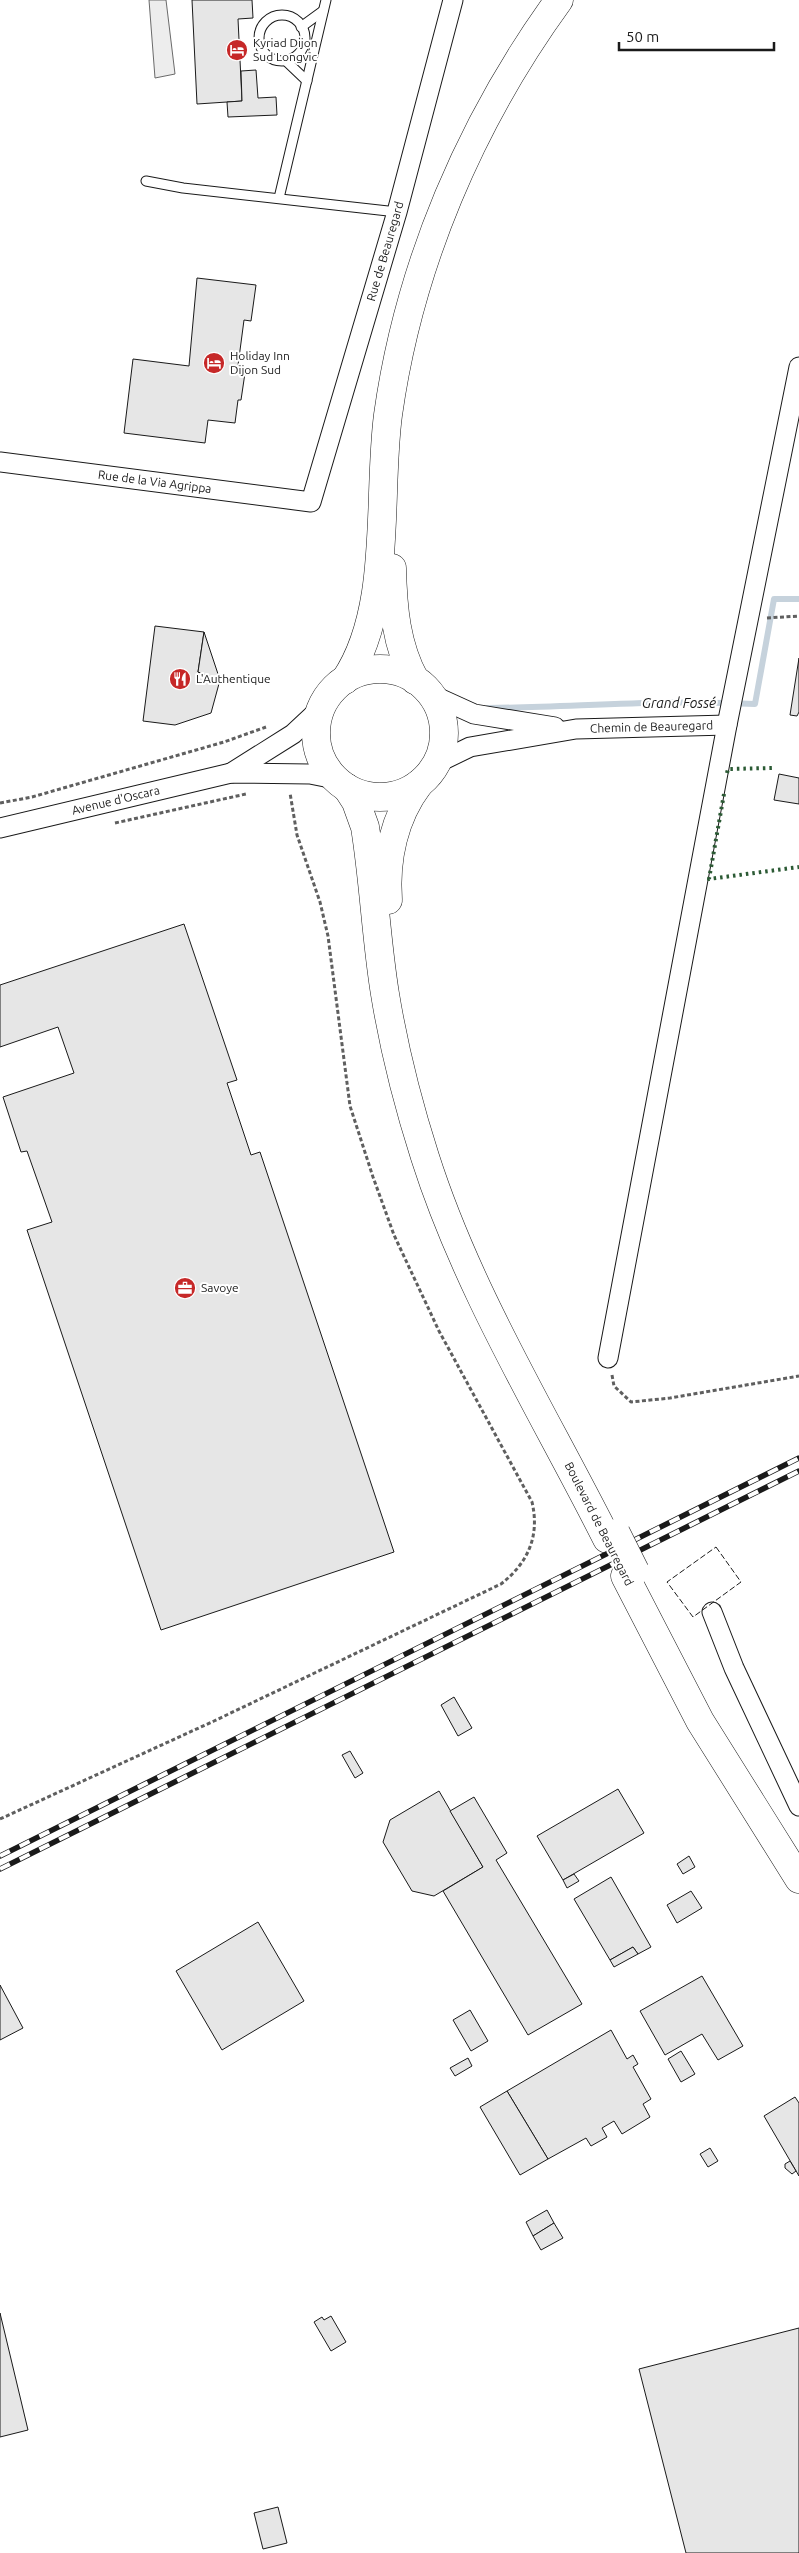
<svg xmlns="http://www.w3.org/2000/svg" width="799" height="2553" viewBox="0 0 799 2553" font-family="Ubuntu,sans-serif">
<style>
.parking{fill:#ededed;stroke:#6a6a6a}
.lines{fill:none;stroke-linecap:round;stroke-linejoin:round}
.stream{stroke:#c6d2dc;stroke-width:6}
.building{fill:#e6e6e6;stroke:#1a1a1a}
.lane-casing{stroke:#1a1a1a;stroke-width:11}
.street-casing{stroke:#1a1a1a;stroke-width:21}
.primary-casing{stroke:#1a1a1a;stroke-width:29}
.path{stroke:#5f5f5f;stroke-width:3;stroke-dasharray:4 2.5;stroke-linecap:butt}
.lane{stroke:#fff;stroke-width:9}
.street{stroke:#fff;stroke-width:19}
.primary{stroke:#fff;stroke-width:28}
.rail-casing{stroke:#1a1a1a;stroke-width:5.5}
.rail{stroke:#fff;stroke-width:4;stroke-dasharray:11;stroke-linecap:butt}
.primary-bridge-casing{stroke:#1a1a1a;stroke-width:29;stroke-linecap:butt}
.primary-bridge{stroke:#fff;stroke-width:28}
.hedge{stroke:#2b5a34;stroke-width:4;stroke-dasharray:2.5 4;stroke-linecap:butt}
.fence{stroke:#1a1a1a;stroke-width:1;stroke-dasharray:6 2.5;stroke-linecap:butt}
.labels{text-anchor:middle;stroke-width:4;stroke-linejoin:round;paint-order:stroke}
.poi-label{font-size:12px;fill:#1a1a1a;stroke:#fff;text-anchor:start}
.street-label{font-size:12px;fill:#1a1a1a;stroke:#fff}
.water-label{font-size:14px;font-style:italic;fill:#1a1a1a;stroke:#fff}
</style>
<rect width="100%" height="100%" fill="#fff"/>
<polygon class="parking" points="149,0 166,0 175,74 155,78"/>
<g class="lines">
<path class="stream" d="M488 708C577 707 666 699 755 704L774 599H799"/>
</g>
<g class="building">
<polygon points="192,0 252,0 253,18 238,19 242,101 197,104"/>
<polygon points="256,70 258,98 276,97 277,115 228,117 227,102 242,101 241,71"/>
<polygon points="197,278 256,285 251,321 244,320 237,373 245,373 241,400 238,400 235,423 208,420 205,443 124,433 133,359 189,366"/>
<polygon points="155,626 204,632 198,672 220,680 211,713 175,725 143,721"/>
<polygon points="204,632 220,680 198,672"/>
<polygon points="799,658 799,712 797,716 790,715"/>
<polygon points="779,774 799,778 799,804 774,800"/>
<polygon points="184,924 237,1080 227,1083 251,1155 260,1152 394,1552 161,1630 27,1230 52,1222 27,1151 21,1152 3,1097 74,1073 58,1027 0,1047 0,985"/>
<polygon points="454,1697 472,1728 458,1736 441,1705"/>
<polygon points="350,1751 363,1773 355,1778 342,1755"/>
<polygon points="618,1789 644,1833 563,1880 537,1836"/>
<polygon points="439,1791 483,1867 434,1896 412,1891 383,1842 390,1820"/>
<polygon points="474,1797 507,1853 496,1860 582,2004 528,2035 443,1891 483,1867 450,1811"/>
<polygon points="689,1856 695,1867 683,1874 677,1864"/>
<polygon points="574,1874 579,1881 567,1888 563,1880"/>
<polygon points="611,1877 651,1947 638,1954 633,1947 610,1960 574,1899"/>
<polygon points="691,1891 702,1908 677,1923 667,1905"/>
<polygon points="258,1922 304,2001 222,2050 176,1971"/>
<polygon points="633,1947 638,1954 614,1967 610,1960"/>
<polygon points="702,1976 743,2046 718,2060 702,2034 665,2055 640,2011"/>
<polygon points="0,1985 23,2028 0,2040"/>
<polygon points="470,2010 488,2041 471,2051 453,2020"/>
<polygon points="611,2030 627,2059 633,2055 638,2064 633,2067 651,2099 643,2104 650,2117 622,2134 614,2121 602,2128 607,2137 591,2146 586,2138 548,2159 507,2091"/>
<polygon points="681,2051 695,2074 681,2082 668,2059"/>
<polygon points="468,2058 472,2066 455,2076 450,2068"/>
<polygon points="507,2091 548,2159 520,2175 480,2107"/>
<polygon points="795,2097 799,2103 799,2176 764,2116"/>
<polygon points="710,2148 718,2161 708,2167 700,2154"/>
<polygon points="790,2161 796,2171 792,2174 785,2168 785,2164"/>
<polygon points="547,2210 554,2223 533,2236 526,2222"/>
<polygon points="554,2223 563,2238 541,2250 533,2236"/>
<polygon points="0,2313 28,2430 0,2437"/>
<polygon points="331,2316 346,2342 331,2351 314,2322 322,2317 324,2320"/>
<polygon points="799,2328 799,2553 686,2553 639,2369"/>
<polygon points="278,2507 287,2543 263,2549 254,2513"/>
</g>
<g class="lines">
<g class="lane-casing">
<g id="lane">
<circle cx="282" cy="38" r="23"/>
<polyline points="301,27 323,11"/>
<polyline points="286,61 307,81"/>
<polyline points="146,181 183,188 397,212"/>
<polyline points="279,198 326,0"/>
</g>
</g>
<g class="street-casing">
<g id="street">
<path id="s1" d="M0 462 311 502 397 212 453 0"/>
<polyline points="430,694 474,714 555,727"/>
<path id="s2" d="M435 764 470 747 576 729 727 725"/>
<polyline points="231,773 293,734 323,706"/>
<path id="s3" d="M0 828 231 773 310 774 335 779"/>
<polyline points="608,1358 727,725 799,367"/>
<polyline points="712,1612 734,1668 799,1806"/>
</g>
</g>
<g class="primary-casing">
<g id="primary">
<path d="M392 568C393 608 396 645 415 680"/>
<circle cx="380" cy="733" r="64"/>
<path d="M345 680C393 609 377 498 388 415 409 265 471 121 559 0"/>
<path d="M347 788 356 802 365 827C374 883 376 939 385 994 394 1049 408 1104 425 1157 468 1292 544 1414 607 1539"/>
<path d="M388 900C385 859 394 817 419 784"/>
<polyline points="625,1576 700,1721 799,1879"/>
</g>
</g>
<g class="path">
<polyline points="767,618 799,616"/>
<polyline points="0,803 32,797 224,742 266,727"/>
<polyline points="115,823 246,794"/>
<polyline points="612,1375 614,1386 631,1402 670,1398 799,1376"/>
<path d="M0 1819 214 1721 501 1584C528 1563 540 1536 532 1502L439 1331 394 1235 373 1177 350 1106 328 936 320 902 297 835 290 793"/>
</g>
<use href="#lane" class="lane"/>
<use href="#street" class="street"/>
<use href="#primary" class="primary"/>
<g class="rail-casing">
<g id="rail">
<polyline points="0,1856 799,1458"/>
<polyline points="0,1869 799,1471"/>
</g>
</g>
<use href="#rail" class="rail"/>
<g class="primary-bridge-casing">
<polyline id="primary-bridge" points="616,1533 635,1571"/>
</g>
<use href="#primary-bridge" class="primary-bridge"/>
<g class="hedge">
<polyline points="727,773 728,769 772,768"/>
<polyline points="724,794 709,879 799,867"/>
</g>
<polygon class="fence" points="716,1547 741,1582 693,1617 667,1582"/>
</g>
<defs>
<g id="hotel-disc" transform="scale(1.125)"><circle r="9.5" fill="#c62828" stroke="#fff"/><path d="M-6-4.5h1.5V1H6V5H4.5V3h-9V5H-6ZM-4 0a1.8 1.8 0 1 1 3.6 0ZM.5 0V-2.5h3Q6-2.5 6 0Z" fill="#fff"/></g>
<g id="restaurant-disc" transform="scale(1.125)"><circle r="9.5" fill="#c62828" stroke="#fff"/><path d="M-5-6h1v4h1v-4h1v4h1v-4h1v5L-1.5 .5V6h-2V.5L-5-1ZM5-6V6H3V1.5H1.5Q1.5-4 5-6Z" fill="#fff"/></g>
<g id="office-disc" transform="scale(1.125)"><circle r="9.5" fill="#c62828" stroke="#fff"/><path d="M-6-3h4V-5.5h4V-3h4V5H-6ZM-1-4.5V-3h2v-1.5ZM-6 0V1H6V0Z" fill="#fff"/></g>
</defs>
<g fill-rule="evenodd">
<use href="#hotel-disc" x="237" y="50"/>
<use href="#hotel-disc" x="214" y="363"/>
<use href="#restaurant-disc" x="180" y="679"/>
<use href="#office-disc" x="185" y="1288"/>
</g>
<g class="labels">
<g class="poi-label">
<text x="253" y="47">Kyriad Dijon<tspan x="253" dy="14">Sud Longvic</tspan></text>
<text x="230" y="360">Holiday Inn<tspan x="230" dy="14">Dijon Sud</tspan></text>
<text x="196" y="683">L'Authentique</text>
<text x="201" y="1292">Savoye</text>
</g>
<g class="street-label">
<text dy="4" stroke="none"><textPath href="#s1" startOffset="575">Rue de Beauregard</textPath></text>
<text dy="4" stroke="none"><textPath href="#s1" startOffset="156">Rue de la Via Agrippa</textPath></text>
<text dy="4" stroke="none"><textPath href="#s2" startOffset="222">Chemin de Beauregard</textPath></text>
<text dy="4" stroke="none"><textPath href="#s3" startOffset="119">Avenue d'Oscara</textPath></text>
<text transform="translate(599 1524) rotate(63)" y="4">Boulevard de Beauregard</text>
</g>
<g class="water-label">
<text x="679" y="708">Grand Fossé</text>
</g>
</g>
<path d="M619 42v8h155v-8" fill="none" stroke="#1a1a1a" stroke-width="2.5"/>
<text x="626" y="42" font-size="15" fill="#1a1a1a" stroke="#ffffff" stroke-width="4" paint-order="stroke">50 m</text>
</svg>
